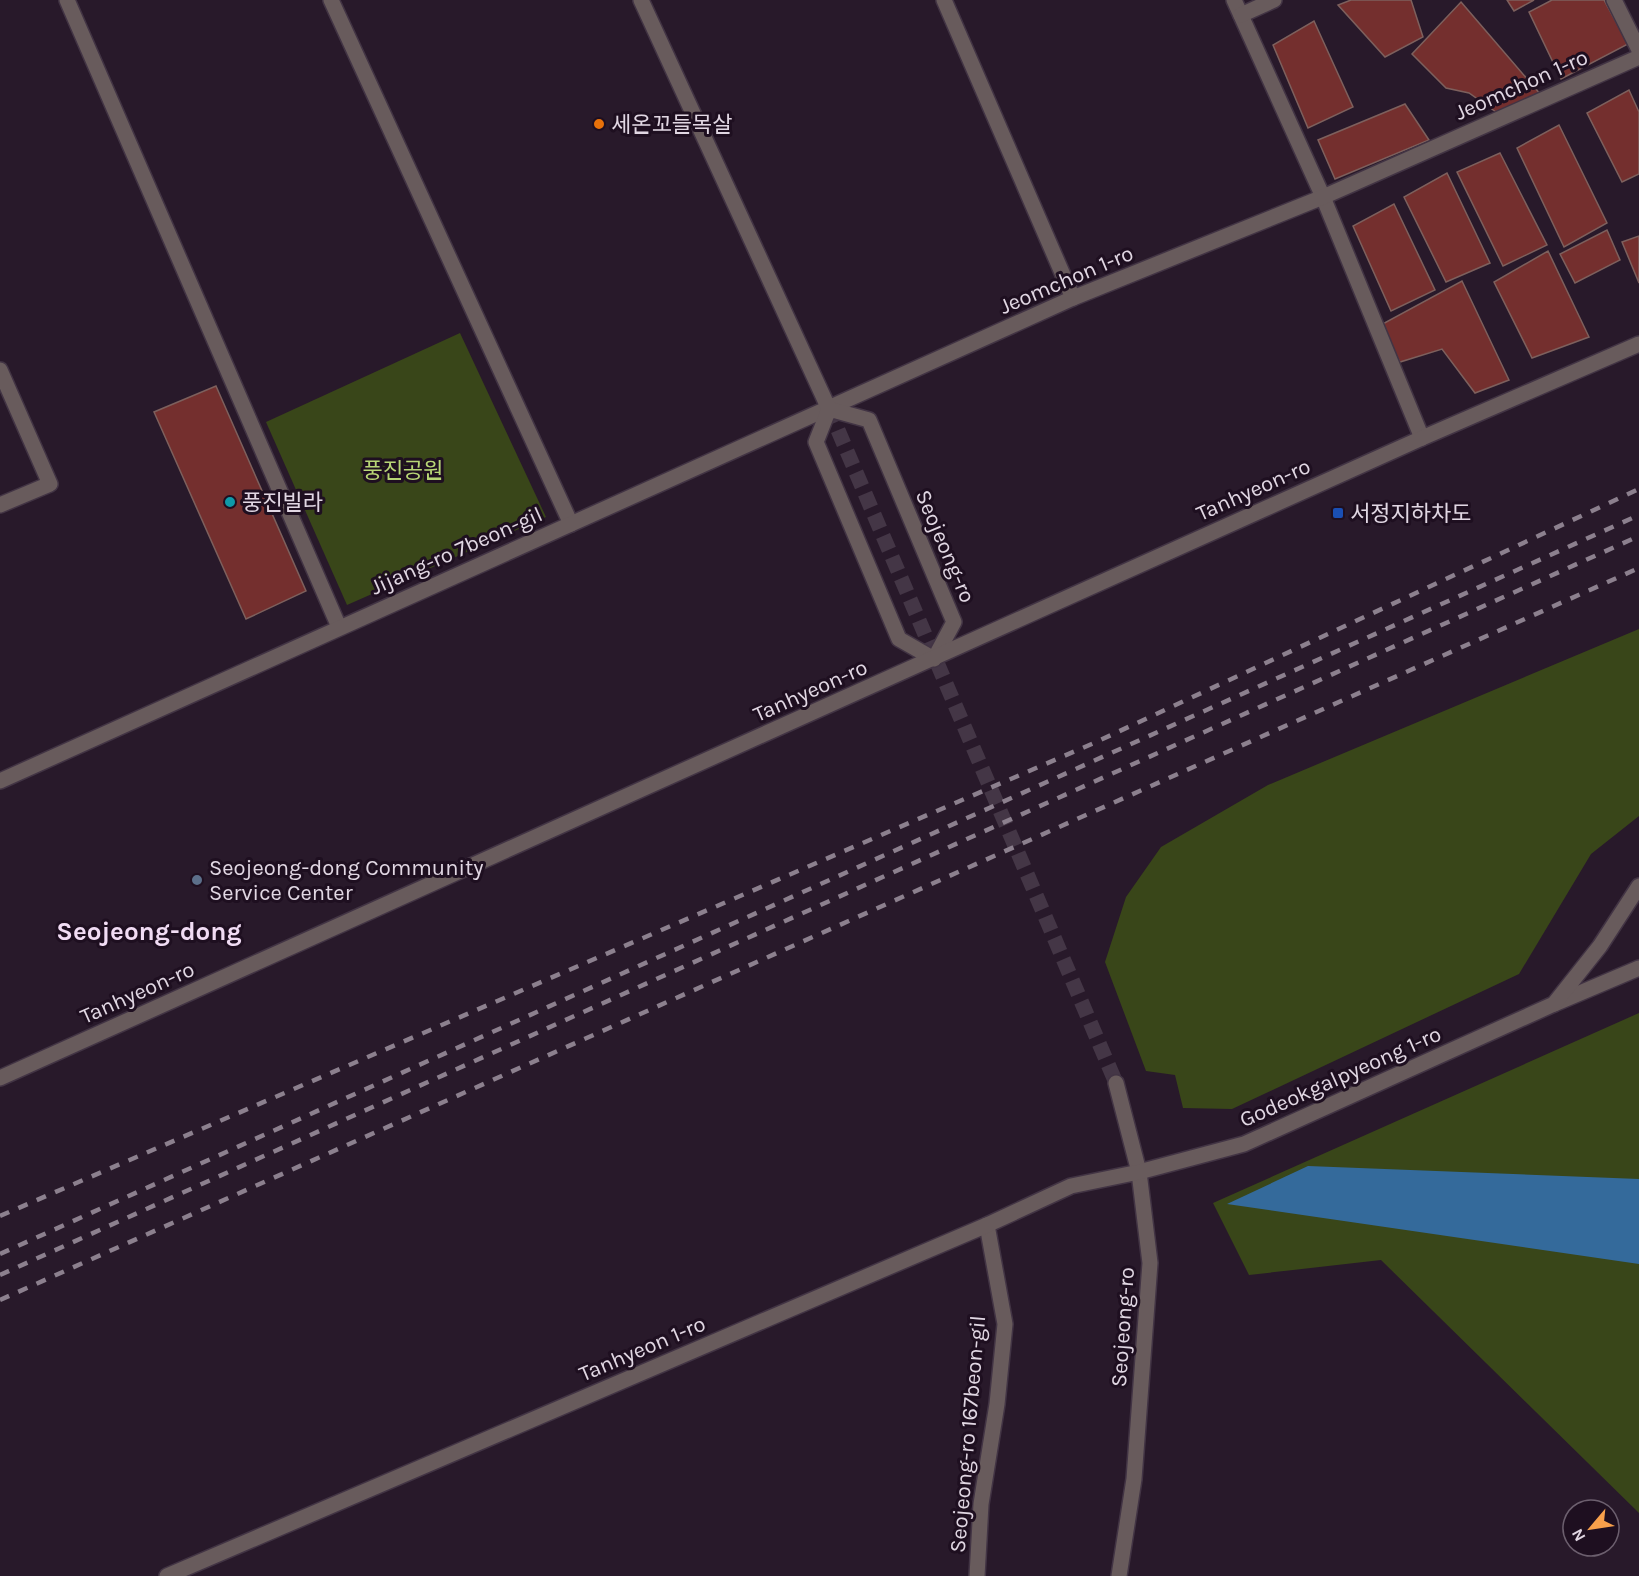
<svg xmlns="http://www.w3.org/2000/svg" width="1639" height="1576" viewBox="0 0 1639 1576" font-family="Karla,'Noto Sans KR',sans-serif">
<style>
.green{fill:#394619}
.water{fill:#346a9b}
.building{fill:#742f2e;stroke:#7d605d;stroke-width:1.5}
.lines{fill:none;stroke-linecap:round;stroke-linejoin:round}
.tertiary-tunnel{stroke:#443646;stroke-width:15;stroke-dasharray:15 8;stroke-linecap:butt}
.service-casing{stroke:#423444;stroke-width:18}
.minor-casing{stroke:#423444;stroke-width:18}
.tertiary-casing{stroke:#423444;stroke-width:18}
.service{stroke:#685b5c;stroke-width:15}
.minor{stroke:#685b5c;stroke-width:15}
.tertiary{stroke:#685b5c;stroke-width:15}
.rail{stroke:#8c808e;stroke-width:4.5;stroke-dasharray:10 10;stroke-linecap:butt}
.food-dot{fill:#e8710a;stroke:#1e0f20;stroke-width:2}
.culture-dot{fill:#0f9aa8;stroke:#1e0f20;stroke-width:2}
.transit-dot{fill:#1a4fb4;stroke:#1e0f20;stroke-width:2}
.service-dot{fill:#5c6f8a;stroke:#1e0f20;stroke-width:2}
.labels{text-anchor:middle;stroke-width:6;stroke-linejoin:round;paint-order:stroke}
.street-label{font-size:22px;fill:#e1d7e3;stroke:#1e0f20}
.poi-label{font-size:22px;fill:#e1d7e3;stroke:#1e0f20;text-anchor:start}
.park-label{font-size:22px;fill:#b8d676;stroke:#1e0f20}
.quarter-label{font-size:26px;font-weight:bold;fill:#f1dcf4;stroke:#1e0f20}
</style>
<rect width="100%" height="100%" fill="#28192a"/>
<g class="green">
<polygon points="460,333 546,517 347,605 266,422"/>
<polygon points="1639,629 1639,816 1591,854 1519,974 1232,1109 1183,1108 1175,1075 1146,1071 1105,962 1126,897 1161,847 1268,785"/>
<polygon points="1639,1013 1639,1513 1381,1260 1249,1275 1213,1203"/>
</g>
<polygon class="water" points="1308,1166 1639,1179 1639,1264 1227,1204"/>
<g class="building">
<polygon points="1351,0 1411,0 1423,37 1385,57 1338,5"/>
<polygon points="1507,0 1534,0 1514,11"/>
<polygon points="1552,0 1604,0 1628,44 1561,79 1529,12"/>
<polygon points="1461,2 1541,95 1496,112 1469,93 1446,88 1412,54"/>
<polygon points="1314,21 1353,107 1308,128 1273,45"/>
<polygon points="1629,90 1639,112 1639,174 1622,182 1587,113"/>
<polygon points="1405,104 1429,140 1335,179 1318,140"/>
<polygon points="1559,125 1607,223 1564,247 1517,148"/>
<polygon points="1500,153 1547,245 1503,266 1457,172"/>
<polygon points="1447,173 1490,263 1446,282 1404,197"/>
<polygon points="1394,204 1435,290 1391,311 1353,226"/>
<polygon points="1607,230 1620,260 1575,283 1560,254"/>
<polygon points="1639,236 1639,283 1622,242"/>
<polygon points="1548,251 1589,337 1532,358 1494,282"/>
<polygon points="1462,281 1509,380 1475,393 1442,349 1400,362 1377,327"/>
<polygon points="216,386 306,591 246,619 154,412"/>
</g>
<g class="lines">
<polyline class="tertiary-tunnel" points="829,409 1116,1083"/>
<g class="service-casing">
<polyline id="service" points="977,1576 981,1504 997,1404 1005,1324 987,1225"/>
</g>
<g class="minor-casing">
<g id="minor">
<polyline points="67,0 339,627"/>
<polyline points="331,0 571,524"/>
<polyline points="944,0 1073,298"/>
<polyline points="1234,0 1323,197 1422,438"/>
<polyline points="1614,0 1639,50"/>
<polyline points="1241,15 1274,0"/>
<polyline points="0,370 50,484 0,505"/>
<polyline points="0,781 1073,298 1323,197 1639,57"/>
<polyline points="1554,1004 1639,968"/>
</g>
</g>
<g class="tertiary-casing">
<g id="tertiary">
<polyline points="641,0 829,409 816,442 899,639 934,659 954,622 869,420 829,409"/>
<polyline points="0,1078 1422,438 1639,344"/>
<polyline points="1116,1083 1139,1172 1150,1263 1134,1479 1119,1576"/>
<polyline points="167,1576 987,1225 1071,1186 1139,1172 1244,1144 1554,1004 1600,946 1639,886"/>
</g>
</g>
<use href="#service" class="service"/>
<use href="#minor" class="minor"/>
<use href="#tertiary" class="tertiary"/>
<g class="rail">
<polyline points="0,1216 1094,743 1639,489"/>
<polyline points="0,1254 1639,515"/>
<polyline points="0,1275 1639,536"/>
<polyline points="0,1300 1639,568"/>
</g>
</g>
<circle class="food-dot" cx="599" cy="124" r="6"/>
<circle class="culture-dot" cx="230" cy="502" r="6"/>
<rect class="transit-dot" x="1332" y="507" width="12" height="12" rx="3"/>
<circle class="service-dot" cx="197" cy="880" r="6"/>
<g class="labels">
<g class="street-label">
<text transform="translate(1521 84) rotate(-24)" y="8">Jeomchon 1-ro</text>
<text transform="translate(1066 279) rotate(-23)" y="8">Jeomchon 1-ro</text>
<text transform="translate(1253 489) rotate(-24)" y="8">Tanhyeon-ro</text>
<text transform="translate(946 546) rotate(67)" y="8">Seojeong-ro</text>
<text transform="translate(456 550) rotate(-24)" y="8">Jijang-ro 7beon-gil</text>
<text transform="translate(810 690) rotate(-24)" y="8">Tanhyeon-ro</text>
<text transform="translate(137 992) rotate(-24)" y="8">Tanhyeon-ro</text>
<text transform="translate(1340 1076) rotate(-24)" y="8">Godeokgalpyeong 1-ro</text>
<text transform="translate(1122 1327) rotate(-86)" y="8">Seojeong-ro</text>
<text transform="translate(642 1348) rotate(-23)" y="8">Tanhyeon 1-ro</text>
<text transform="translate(967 1434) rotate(-85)" y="8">Seojeong-ro 167beon-gil</text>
</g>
<g class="poi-label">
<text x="611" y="132">세온꼬들목살</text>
<text x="242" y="510">풍진빌라</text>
<text x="1350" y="521">서정지하차도</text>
<text x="209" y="875">Seojeong-dong Community<tspan x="209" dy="25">Service Center</tspan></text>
</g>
<g class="park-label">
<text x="403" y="478">풍진공원</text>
</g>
<g class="quarter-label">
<text x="149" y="940">Seojeong-dong</text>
</g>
</g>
<g transform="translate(1591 1528) rotate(241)"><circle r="28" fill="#1e0f20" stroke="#6c5f6e" stroke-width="1.5"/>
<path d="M0-4.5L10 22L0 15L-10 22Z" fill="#f8a04b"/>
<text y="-9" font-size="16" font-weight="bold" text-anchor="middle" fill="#e1d7e3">N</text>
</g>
</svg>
